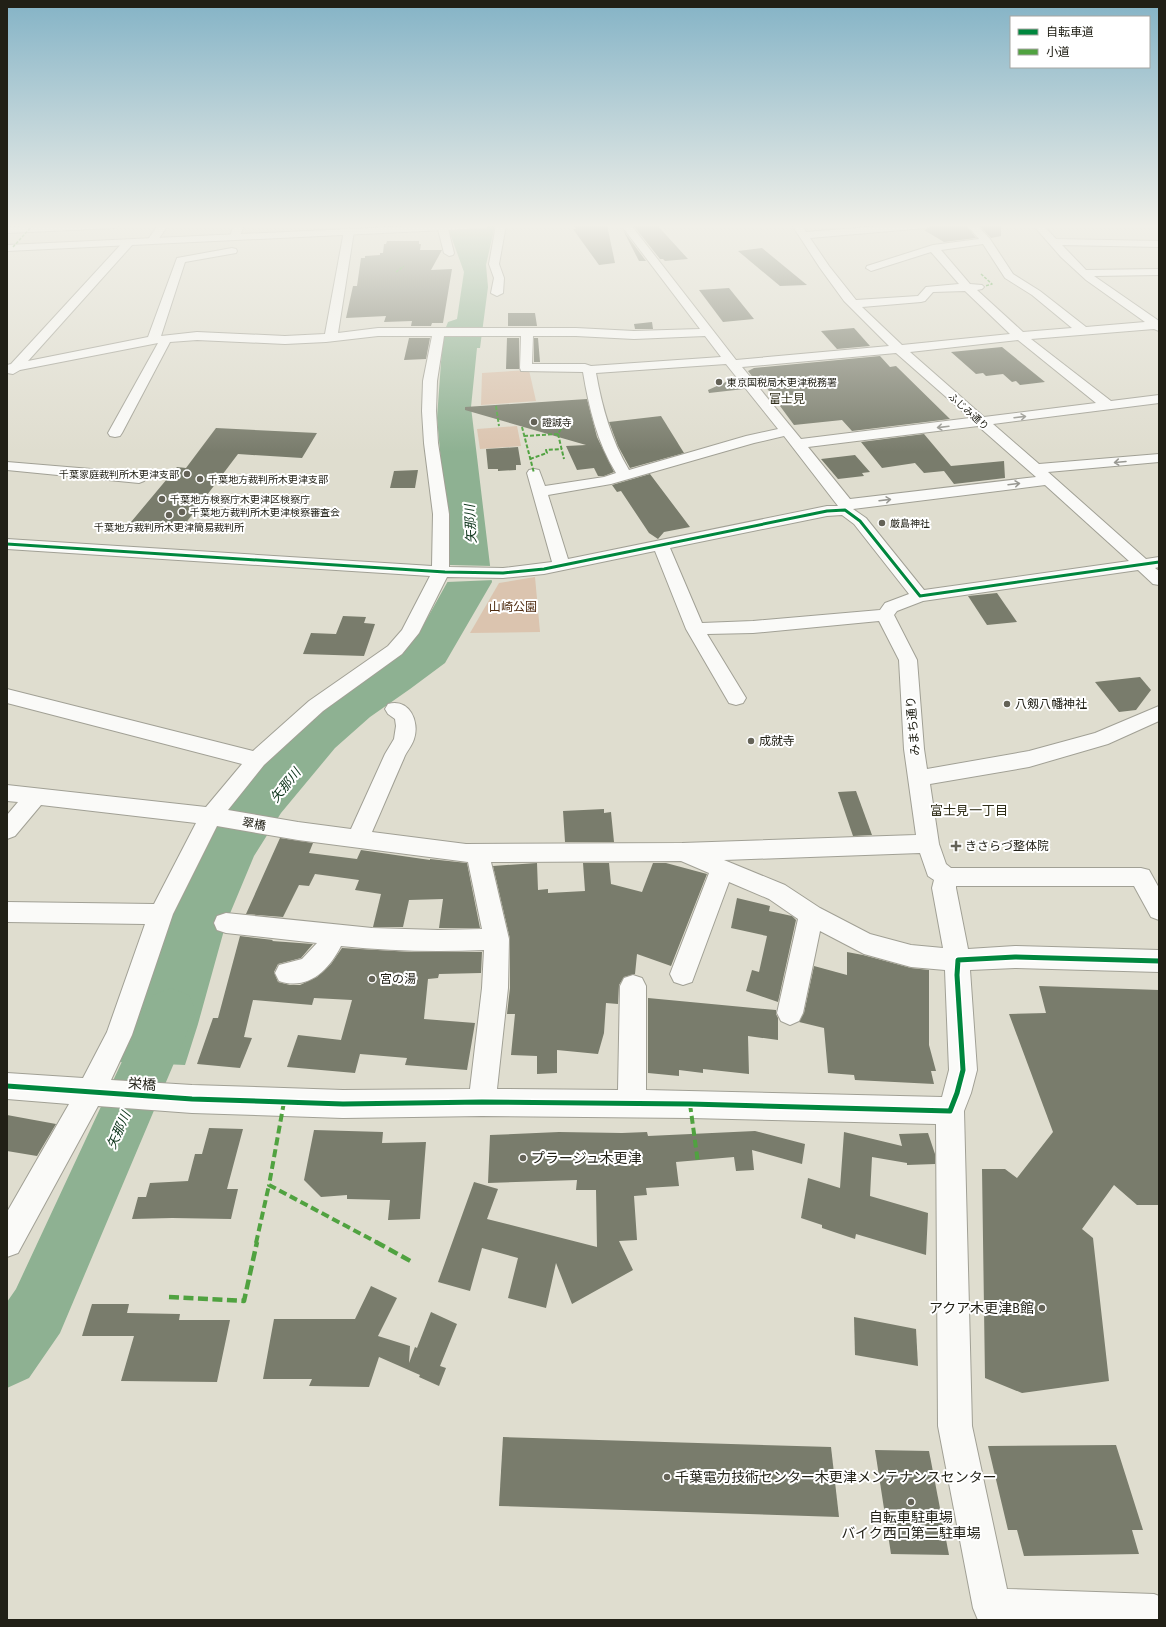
<svg xmlns="http://www.w3.org/2000/svg" width="1166" height="1627" viewBox="0 0 1166 1627" font-family="Jost,'Noto Sans JP',sans-serif">
<style>
.green{fill:#dbc4af}
.water{fill:#8eb192}
.pier{fill:#dfddcf}
.lines{fill:none;stroke-linecap:round;stroke-linejoin:round}
.river{fill:#8eb192;fill-rule:evenodd}
.building{fill:#797c6c}
.minor-casing{stroke:#a1a095;stroke-width:2}
.major-casing{stroke:#a1a095;stroke-width:2}
.minor{fill:#fafaf8;fill-rule:evenodd}
.major{fill:#fafaf8;fill-rule:evenodd}
.quiet-far3{stroke:#50a240;stroke-width:1.5;stroke-dasharray:3 1.5;stroke-linecap:butt}
.quiet-far2{stroke:#50a240;stroke-width:2;stroke-dasharray:4 2;stroke-linecap:butt}
.quiet-far1{stroke:#50a240;stroke-width:4;stroke-dasharray:8 4;stroke-linecap:butt}
.quiet{stroke:#50a240;stroke-width:4.5;stroke-dasharray:10 4.5;stroke-linecap:butt}
.cycleway-far1-casing{stroke:#fff;stroke-width:5}
.cycleway-casing{stroke:#fff;stroke-width:8}
.cycleway-far1{stroke:#00873e;stroke-width:3}
.cycleway{stroke:#00873e;stroke-width:5}
.oneway{stroke:#989892}
.poi-dot{fill:#646257;stroke:#fff;stroke-width:1.5}
.labels{text-anchor:middle;stroke-width:4;stroke-linejoin:round;paint-order:stroke}
.far-poi-label{font-size:10px;fill:#212016;stroke:#fff;text-anchor:start}
.far-street-label{font-size:10px;fill:#212016;stroke:#fff}
.far-quarter-label{font-size:12px;fill:#302e19;stroke:#fff}
.park-label{font-size:12px;fill:#4d2a0f;stroke:#fff}
.poi-label{font-size:12px;fill:#212016;stroke:#fff;text-anchor:start}
.street-label{font-size:12px;fill:#212016;stroke:#fff}
.water-label{font-size:13px;font-style:italic;fill:#0a3218;stroke:#fff}
.neighbourhood-label{font-size:13px;fill:#302e19;stroke:#fff}
.near-street-label{font-size:14px;fill:#212016;stroke:#fff}
.near-poi-label{font-size:14px;fill:#212016;stroke:#fff;text-anchor:start}
</style>
<rect width="100%" height="100%" fill="#dfddcf"/>
<g class="green">
<polygon points="529,370 536,401 481,405 482,373"/>
<polygon points="517,426 521,446 480,449 477,429"/>
<polygon points="535,577 540,632 470,633 499,583"/>
</g>
<polygon class="water" points="446,225 495,225 486,265 488,287 480,348 477,348 471,407 492,582 445,663 410,689 370,717 335,748 281,813 254,856 226,923 198,1024 185,1065 119,1062 169,914 213,828 262,766 324,708 400,654 419,633 448,581 450,560 437,418 443,335 448,322 457,319 464,272 451,236 448,236"/>
<polygon class="pier" points="449,565 492,566 494,580 447,582"/>
<g class="lines">
<polygon class="river" points="171,988 189,995 196,1011 60,1333 29,1378 7,1388 7,1302 16,1289 153,995"/>
</g>
<g class="building">
<polygon points="595,225 607,225 615,263 599,265 573,229 576,229 574,226"/>
<polygon points="633,225 657,225 688,259 665,261 663,259 660,259"/>
<polygon points="932,225 966,225 976,238 944,242 924,230 928,228"/>
<polygon points="979,225 1001,225 1001,236 991,238"/>
<polygon points="623,230 646,261 639,261"/>
<polygon points="387,241 419,241 419,244 421,244 420,250 442,250 431,270 452,269 443,323 432,323 431,326 411,326 412,321 384,322 386,316 346,318 353,286 357,286 361,258 365,258 365,256 380,255 380,253 383,253 384,244 386,244"/>
<polygon points="762,248 807,285 780,286 738,251"/>
<polygon points="729,288 754,319 723,322 699,290"/>
<polygon points="508,313 535,313 537,326 508,326"/>
<polygon points="652,322 653,329 635,329 634,324"/>
<polygon points="854,328 870,346 837,349 821,331"/>
<polygon points="409,338 430,338 426,359 404,360"/>
<polygon points="507,338 519,338 519,369 506,369"/>
<polygon points="534,338 538,338 540,362 534,362"/>
<polygon points="1002,347 1045,382 1020,385 1016,381 1012,382 1003,374 986,376 983,373 976,374 951,352"/>
<polygon points="880,356 890,367 896,366 950,419 852,431 842,420 794,425 766,387 761,388 748,371 754,368"/>
<polygon points="735,378 744,389 709,393 708,390"/>
<polygon points="587,399 597,437 614,472 604,476 598,476 594,468 577,470 566,446 586,445 465,410 465,407"/>
<polygon points="661,416 684,453 630,468 618,446 609,422"/>
<polygon points="216,428 317,433 302,458 238,454 179,532 126,528 177,467 186,468"/>
<polygon points="924,434 951,466 1004,461 1005,478 954,484 944,471 924,473 915,463 882,468 861,442"/>
<polygon points="518,447 521,465 516,465 516,470 498,471 498,469 488,469 486,449"/>
<polygon points="855,455 870,472 862,473 864,476 838,479 821,459"/>
<polygon points="418,470 415,488 390,488 394,471"/>
<polygon points="650,474 690,527 664,532 658,539 649,533 621,491 617,492 612,485"/>
<polygon points="997,593 1017,622 987,625 968,596"/>
<polygon points="343,616 366,617 364,623 375,624 364,656 303,654 311,633 336,634"/>
<polygon points="1140,677 1151,690 1136,710 1119,712 1095,682"/>
<polygon points="856,791 872,835 853,836 838,792"/>
<polygon points="604,809 604,813 611,812 614,842 565,842 563,811"/>
<polygon points="280,838 313,843 309,853 357,859 361,850 430,860 430,859 467,863 480,928 439,928 443,899 409,900 403,927 373,927 381,894 355,890 359,880 315,874 309,886 299,885 283,917 246,914"/>
<polygon points="537,863 538,890 548,889 548,893 585,891 583,863 609,863 611,884 642,892 653,863 666,863 707,874 671,966 637,954 635,974 624,977 619,985 618,1004 606,1003 604,1033 598,1054 557,1050 557,1073 537,1074 537,1056 511,1055 515,1014 507,1014 510,988 510,939 493,866"/>
<polygon points="737,898 770,906 769,911 792,916 796,920 778,1002 746,991 752,970 759,972 767,936 731,928"/>
<polygon points="240,936 273,940 272,941 313,944 301,958 278,964 274,972 278,982 290,985 300,985 317,977 331,964 342,948 412,952 482,952 481,973 439,974 438,978 428,979 424,1019 475,1023 467,1070 405,1065 407,1058 360,1054 355,1073 287,1067 298,1035 341,1040 352,1000 314,998 312,1005 253,1000 244,1037 252,1038 240,1068 197,1064 213,1018 218,1018"/>
<polygon points="847,952 863,955 911,968 929,970 929,1045 936,1071 931,1071 934,1084 855,1080 854,1075 828,1073 824,1028 799,1022 804,1013 814,966 847,975"/>
<polygon points="1039,986 1159,990 1159,1205 1137,1205 1114,1185 1082,1229 1093,1238 1109,1381 1022,1393 985,1378 982,1169 1005,1169 1017,1178 1053,1132 1009,1014 1046,1013"/>
<polygon points="648,998 776,1010 776,1014 778,1018 778,1040 748,1036 749,1074 703,1069 703,1073 679,1070 679,1076 648,1073"/>
<polygon points="7,1115 56,1124 37,1156 7,1151"/>
<polygon points="209,1128 243,1129 227,1189 238,1189 231,1219 172,1218 132,1219 138,1197 146,1197 150,1183 188,1181 195,1154 202,1154"/>
<polygon points="314,1130 383,1132 382,1143 426,1142 420,1219 388,1220 390,1200 347,1199 347,1195 321,1197 304,1180"/>
<polygon points="755,1131 805,1144 802,1164 752,1150 754,1170 736,1171 734,1157 676,1162 679,1186 646,1188 647,1195 634,1196 637,1240 619,1241 633,1270 572,1304 556,1263 546,1308 508,1298 518,1258 482,1248 470,1291 438,1282 474,1182 498,1189 487,1219 597,1247 596,1190 576,1190 577,1180 488,1183 490,1135 559,1132 622,1133 647,1132 648,1136"/>
<polygon points="844,1132 902,1146 899,1134 928,1133 935,1154 935,1164 907,1165 907,1163 872,1157 870,1196 928,1213 926,1255 856,1234 855,1239 822,1228 822,1225 801,1218 808,1178 840,1188"/>
<polygon points="371,1286 397,1298 378,1336 410,1346 409,1363 415,1347 417,1348 431,1312 457,1324 440,1366 446,1368 439,1386 419,1377 420,1375 379,1357 369,1387 309,1386 312,1379 263,1379 274,1319 355,1319"/>
<polygon points="92,1304 129,1304 127,1313 180,1314 179,1320 230,1320 217,1382 121,1381 134,1336 82,1336"/>
<polygon points="854,1317 916,1329 918,1366 855,1355"/>
<polygon points="503,1437 831,1447 839,1517 499,1506"/>
<polygon points="1116,1445 1143,1530 1132,1530 1139,1554 1024,1556 1017,1530 1008,1530 988,1446"/>
<polygon points="875,1450 929,1451 949,1555 891,1554"/>
</g>
<g class="lines">
<g class="minor-casing">
<g id="minor">
<polygon points="61,225 120,225 115,228 7,233 7,227"/>
<polygon points="158,225 168,225 156,243 148,243 147,241"/>
<polygon points="234,225 244,225 240,236 235,239 230,236"/>
<polygon points="437,225 447,225 454,253 453,255 449,256 444,253"/>
<polygon points="496,225 506,225 499,264 504,278 503,293 497,296 491,293 494,278 489,264"/>
<path d="M621 225H631L736 360 889 346 844 301 820 268 792 225H802L806 232 895 225H930L928 227 925 228 810 238 829 266 856 300 918 296 926 287 959 284 931 252 871 271 866 268 867 266 933 245 979 239 967 225H977L990 239 1013 274 1040 291 1086 327 1145 322 1086 280 1061 257 1033 225H1043L1056 239 1159 241V247L1062 245 1086 270 1159 269V275L1094 276 1159 321V331L1154 329 1031 339 1111 401 1159 395V403L993 424 1039 464 1159 454V462L1048 472 1146 559 1159 557V567L1155 568 1159 571V585L1153 584 1138 570 923 601 897 611 894 615 917 660 924 749 927 769 1029 751 1095 733 1159 706V721L1108 744 1029 767 930 784 939 844 946 864 951 868H1141L1149 870 1159 888V920L1151 917 1134 886H956V888L968 949 1015 946 1159 950V972L1015 968 970 970 977 1070 971 1093 964 1111 972 1426 1007 1589 1154 1594 1159 1596V1620H978L973 1608 938 1426 936 1124 690 1118 482 1116 343 1118 192 1113 98 1106 18 1253 7 1257V1212L69 1104 7 1099V1073L83 1078 107 1032 145 924 7 922V902L154 904 196 823 41 805 15 836 7 839V815L18 802 7 801V785L206 807 242 764 7 703V689L253 751 309 701 388 646 402 630 430 576 7 549V539L432 566 433 514 424 443 422 411 423 381 432 336H378L326 342 285 344 197 340 170 342 122 433 120 436 115 437 110 436 108 433 158 343 20 370 13 374 7 373V365L11 364 125 240H133L134 242 133 244 28 361 148 337 177 258 232 248 236 249 237 251 236 253 185 262 161 336 197 332 285 336 325 334 344 231 349 228 354 231 338 333 378 328H576L634 331 700 329ZM983 244 1005 278 1032 295 1072 328 1023 332 977 290 982 289 984 287 982 285 970 284 941 250ZM965 291 1010 334 902 345 862 307 921 302 925 301 933 292ZM444 336H521L520 368 521 371 583 372C589 408 597 442 616 473L604 477 545 486 539 470 534 469 529 470 527 473 552 562 503 568 449 567V514L438 443 436 411 437 381ZM533 336H576L634 339 705 336 721 357 591 366 585 364H532ZM1018 340 1096 403 984 417 910 352ZM896 353 970 418 801 439 742 367ZM726 364 778 429 746 436 629 470C611 440 602 407 596 373ZM978 426 1036 477 850 499 808 447ZM784 436 838 506H827L568 559 548 495 611 484 754 443ZM1045 485 1129 561 924 590 866 518 853 509ZM842 515 854 524 909 594 885 603 880 610 753 621 702 623 670 548 827 516ZM655 551 686 629 729 703 736 705 743 703 746 698 707 634 753 633 879 621 899 660 904 749 916 835 682 843 466 844 372 832C383 807 393 783 404 758 406 752 412 746 414 739 420 721 409 698 388 704L385 709 388 714 395 719 396 726 394 739 385 754 351 829 298 822 228 810 264 765 323 711 402 654 419 633 447 577 503 578 544 574ZM217 826 298 840 468 862 482 929 438 930 372 928 226 913 217 916 214 923 217 930 226 933 317 943 302 959 279 965 275 973 279 981C308 991 329 970 341 946 389 951 436 952 484 950L482 988 470 1089 343 1090 192 1085 111 1080 132 1035 173 914ZM920 853 928 876 934 880 932 888 943 948 911 945 870 934 820 908 785 885 724 860ZM681 861 709 873 670 974 674 982 683 985 692 982 729 882 769 899 798 919 777 1013 781 1021 790 1025 799 1021 803 1013 820 931 864 954 911 967 945 970 949 1070 942 1097 646 1090V986L642 978 633 975 624 978 620 986 618 1090 497 1089 508 988 509 939 491 862Z"/>
<polygon points="7,462 139,473 144,475 147,478 144,481 139,483 7,470"/>
</g>
</g>
<g class="major-casing">
<polygon id="major" points="434,225 491,225 486,228 7,251 7,245"/>
</g>
<use href="#minor" class="minor"/>
<use href="#major" class="major"/>
<g class="quiet-far3">
<polyline points="13,247 33,225"/>
<polyline points="396,272 404,266"/>
<polyline points="981,274 992,284 985,286"/>
</g>
<g class="quiet-far2">
<polyline points="496,406 499,426"/>
<polyline points="522,427 534,473"/>
<polyline points="558,434 564,459"/>
<polyline points="524,436 558,434 561,429 559,421"/>
<polyline points="530,459 547,453 546,450 562,449"/>
</g>
<g class="quiet-far1">
<polyline points="284,1102 269,1185 378,1243"/>
<polyline points="690,1104 698,1163"/>
<polyline points="256,1243 269,1185"/>
</g>
<g class="quiet">
<polyline points="376,1242 414,1263"/>
<polyline points="169,1297 244,1301 257,1242"/>
</g>
<g class="cycleway-far1-casing">
<polyline id="cycleway-far1" points="7,544 445,572 503,573 544,569 827,511 845,510 860,521 920,596 1159,562"/>
</g>
<g class="cycleway-casing">
<polyline id="cycleway" points="7,1086 192,1099 343,1104 482,1102 690,1104 950,1111 957,1093 963,1070 957,975 958,960 1015,957 1159,961"/>
</g>
<use href="#cycleway-far1" class="cycleway-far1"/>
<use href="#cycleway" class="cycleway"/>
</g>
<defs><path id="oneway-shaft" d="M-6 0H5M1.5-3L5.5 0L1.5 3" fill="none" stroke-width="1.6" stroke-linecap="round" stroke-linejoin="round"/></defs>
<g class="oneway">
<use href="#oneway-shaft" transform="translate(1020 417) rotate(-7)"/>
<use href="#oneway-shaft" transform="translate(943 427) rotate(173)"/>
<use href="#oneway-shaft" transform="translate(1120 462) rotate(175)"/>
<use href="#oneway-shaft" transform="translate(1014 484) rotate(-7)"/>
<use href="#oneway-shaft" transform="translate(885 500) rotate(-7)"/>
</g>
<linearGradient id="sky" x2="0" y2="1"><stop stop-color="#84b3c6"/><stop offset="0.5" stop-color="#f1f0e9"/><stop offset="1" stop-color="#f1f0e9" stop-opacity="0"/></linearGradient>
<rect width="1166" height="452" fill="url(#sky)"/>
<g class="poi-dot">
<circle cx="719" cy="382" r="4"/>
<circle cx="534" cy="422" r="4"/>
<circle cx="187" cy="474" r="4"/>
<circle cx="200" cy="479" r="4"/>
<circle cx="162" cy="499" r="4"/>
<circle cx="182" cy="512" r="4"/>
<circle cx="169" cy="515" r="4"/>
<circle cx="882" cy="523" r="4"/>
<circle cx="1007" cy="704" r="4"/>
<circle cx="751" cy="741" r="4"/>
<path d="M954 840h4v4h4v4h-4v4h-4v-4h-4v-4h4z"/>
<circle cx="372" cy="979" r="4"/>
<circle cx="523" cy="1158" r="4"/>
<circle cx="1042" cy="1308" r="4"/>
<circle cx="667" cy="1477" r="4"/>
<circle cx="911" cy="1502" r="4"/>
</g>
<g class="labels">
<g class="far-poi-label">
<text x="727" y="386">東京国税局木更津税務署</text>
<text x="542" y="426">證誠寺</text>
<text x="179" y="478" text-anchor="end">千葉家庭裁判所木更津支部</text>
<text x="208" y="483">千葉地方裁判所木更津支部</text>
<text x="170" y="503">千葉地方検察庁木更津区検察庁</text>
<text x="190" y="516">千葉地方裁判所木更津検察審査会</text>
<text x="890" y="527">厳島神社</text>
<text x="169" y="531" text-anchor="middle">千葉地方裁判所木更津簡易裁判所</text>
</g>
<g class="far-street-label">
<text transform="translate(969 411) rotate(42)" y="4">ふじみ通り</text>
</g>
<g class="far-quarter-label">
<text x="787" y="403">富士見</text>
</g>
<g class="park-label">
<text x="513" y="611">山崎公園</text>
</g>
<g class="poi-label">
<text x="1015" y="708">八剱八幡神社</text>
<text x="759" y="745">成就寺</text>
<text x="965" y="850">きさらづ整体院</text>
<text x="380" y="983">宮の湯</text>
</g>
<g class="street-label">
<text transform="translate(913 726) rotate(-95)" y="4">みまち通り</text>
<text transform="translate(254 824) rotate(10)" y="4">翠橋</text>
</g>
<g class="water-label">
<text transform="translate(470 524) rotate(-93)" y="5">矢那川</text>
<text transform="translate(285 785) rotate(-51)" y="5">矢那川</text>
<text transform="translate(118 1130) rotate(-66)" y="5">矢那川</text>
</g>
<g class="neighbourhood-label">
<text x="969" y="815">富士見一丁目</text>
</g>
<g class="near-street-label">
<text transform="translate(142 1084) rotate(4)" y="5">栄橋</text>
</g>
<g class="near-poi-label">
<text x="531" y="1163">プラージュ木更津</text>
<text x="1034" y="1313" text-anchor="end">アクア木更津B館</text>
<text x="675" y="1482">千葉電力技術センター木更津メンテナンスセンター</text>
<text x="911" y="1522" text-anchor="middle">自転車駐車場<tspan x="911" dy="16">バイク西口第二駐車場</tspan></text>
</g>
</g>
<rect width="1166" height="1627" fill="none" stroke="#212016" stroke-width="16"/>
<rect x="1010" y="16" width="140" height="52" fill="#ffffff" stroke="#a6a6a2"/>
<rect x="1018" y="29" width="20" height="6" fill="#00873e" stroke="#a6a6a2"/>
<text x="1046" y="36" font-size="12" fill="#212016">自転車道</text>
<rect x="1018" y="49" width="20" height="6" fill="#50a240" stroke="#a6a6a2"/>
<text x="1046" y="56" font-size="12" fill="#212016">小道</text>
</svg>
